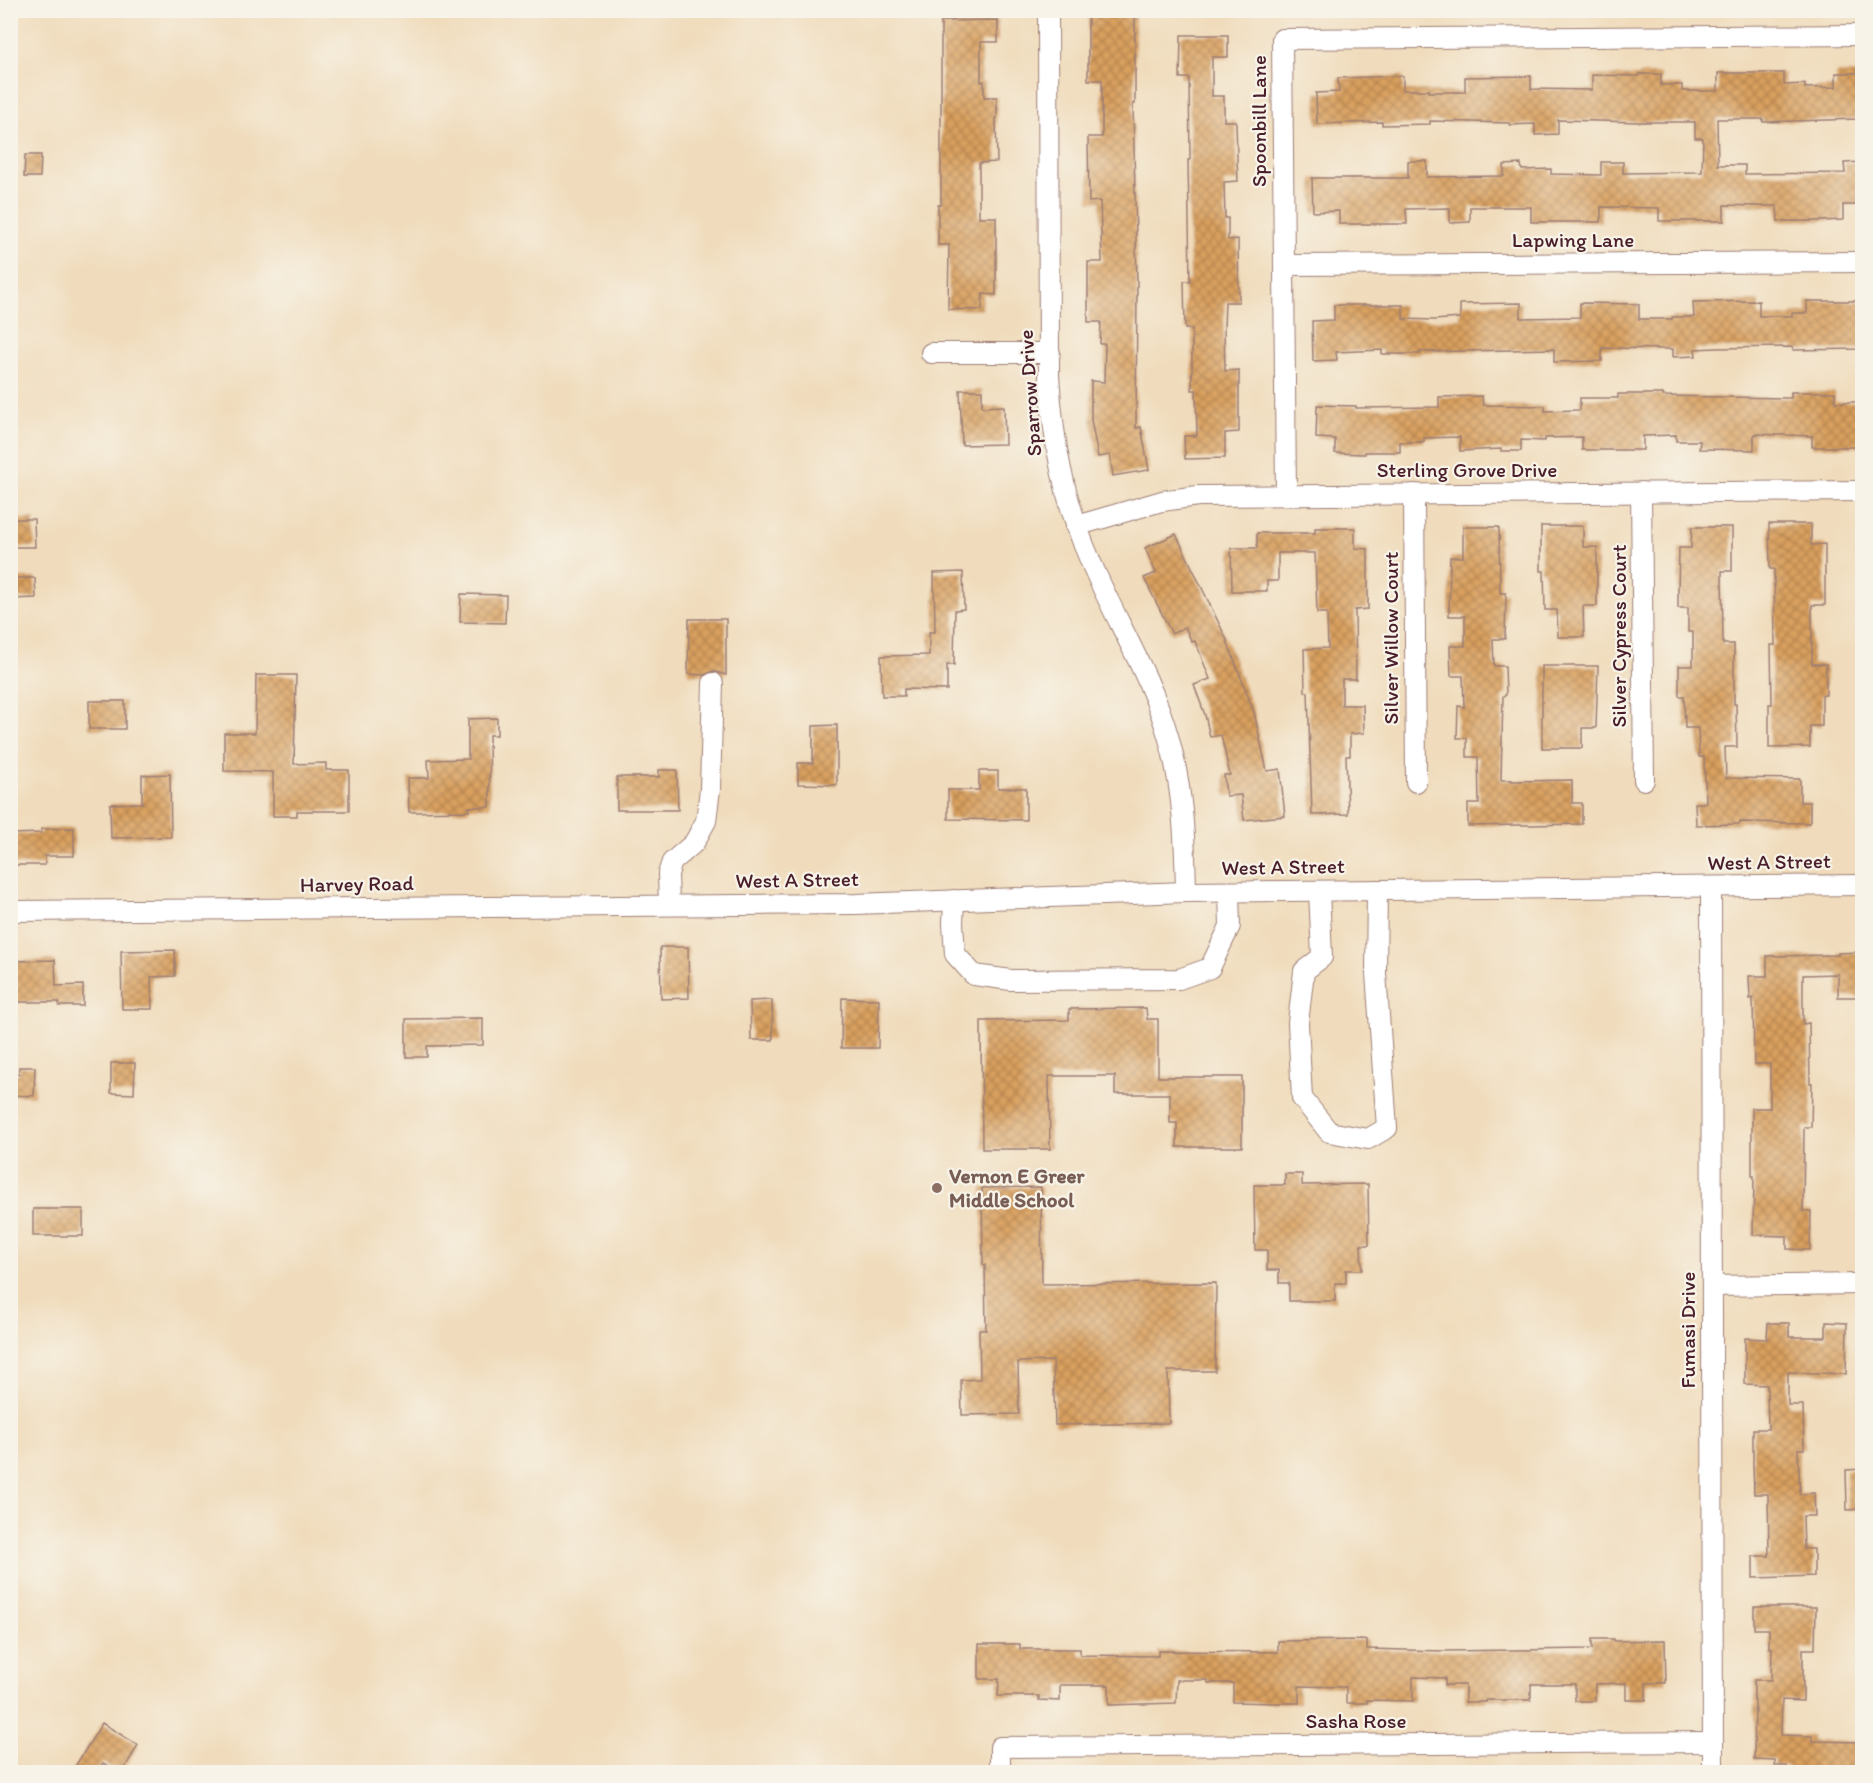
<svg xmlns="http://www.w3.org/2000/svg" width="1873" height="1783" viewBox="0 0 1873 1783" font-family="Itim,sans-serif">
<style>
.building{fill:url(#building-cross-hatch)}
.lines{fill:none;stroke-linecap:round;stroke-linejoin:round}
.minor-casing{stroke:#9d7e74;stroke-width:22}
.minor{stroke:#fff;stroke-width:20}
.education-dot{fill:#8d6e63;stroke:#f7f3e8;stroke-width:2}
.labels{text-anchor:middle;stroke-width:4.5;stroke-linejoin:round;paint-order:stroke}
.street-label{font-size:21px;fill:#4a1f2b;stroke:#f7f3e8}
.education-label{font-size:21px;font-weight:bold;fill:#785e54;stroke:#f7f3e8;text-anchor:start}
</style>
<defs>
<pattern id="building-cross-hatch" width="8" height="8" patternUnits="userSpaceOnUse" patternTransform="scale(1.5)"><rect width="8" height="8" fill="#d9a05e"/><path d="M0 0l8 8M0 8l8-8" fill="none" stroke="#b2824e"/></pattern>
</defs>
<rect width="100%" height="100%" fill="#f7f3e8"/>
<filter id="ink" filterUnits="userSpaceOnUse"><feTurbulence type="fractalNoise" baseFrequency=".0167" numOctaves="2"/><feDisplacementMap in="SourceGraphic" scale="12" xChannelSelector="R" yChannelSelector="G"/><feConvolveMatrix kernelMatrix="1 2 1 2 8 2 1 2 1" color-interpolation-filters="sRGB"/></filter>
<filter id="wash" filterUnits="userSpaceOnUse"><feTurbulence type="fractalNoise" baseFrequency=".008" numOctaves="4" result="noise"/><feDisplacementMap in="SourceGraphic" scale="24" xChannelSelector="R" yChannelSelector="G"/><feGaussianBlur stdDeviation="1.35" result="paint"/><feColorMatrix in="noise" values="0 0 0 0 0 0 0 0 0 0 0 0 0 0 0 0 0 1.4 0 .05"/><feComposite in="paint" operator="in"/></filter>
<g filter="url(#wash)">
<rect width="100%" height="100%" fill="#f0dcbc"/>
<g id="blocks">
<g class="building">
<polygon points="1097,10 1135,10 1135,104 1133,104 1137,283 1136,428 1141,427 1149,470 1113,476 1110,455 1098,457 1091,420 1091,381 1104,382 1105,344 1100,344 1101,322 1088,322 1088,262 1102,262 1100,201 1089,202 1088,137 1102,137 1102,80 1088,80 1088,16 1097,16"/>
<polygon points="998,20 998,42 981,42 981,82 984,81 984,97 997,97 997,118 996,118 997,162 979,163 979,217 996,217 996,295 983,294 982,310 948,309 949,245 938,245 938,205 941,205 941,21"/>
<polygon points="1181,35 1228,35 1228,57 1212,57 1212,96 1224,96 1224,121 1236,121 1237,159 1238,181 1224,182 1225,218 1228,218 1228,240 1238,239 1239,302 1225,302 1224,328 1225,371 1239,370 1239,432 1225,433 1225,458 1185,459 1184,436 1197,436 1196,390 1192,390 1192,329 1185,329 1184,281 1190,281 1188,160 1190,160 1189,78 1180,78"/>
<polygon points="1718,73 1784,73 1784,85 1805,84 1805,88 1836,87 1836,73 1858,73 1858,119 1763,122 1763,119 1717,119 1718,165 1745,165 1745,174 1845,173 1844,163 1863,162 1863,205 1843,205 1843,220 1821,221 1778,221 1777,206 1756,206 1724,205 1724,221 1659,221 1659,208 1601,207 1601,222 1531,222 1531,207 1470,207 1470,222 1450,223 1450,208 1406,209 1407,224 1339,224 1339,211 1313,212 1312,178 1408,178 1408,161 1427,161 1427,177 1504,176 1504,165 1521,164 1522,170 1551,169 1551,174 1601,175 1601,162 1623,162 1623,173 1702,172 1703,138 1695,138 1695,122 1639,122 1558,120 1558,134 1535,135 1535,124 1510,125 1510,123 1430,121 1430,124 1382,125 1382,122 1317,124 1316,93 1339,92 1338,78 1403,76 1403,90 1429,90 1429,92 1465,92 1465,77 1531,76 1531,89 1592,90 1592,75 1639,76 1639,74 1661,74 1661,85 1682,85 1682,91 1718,91"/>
<polygon points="25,155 41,155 40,177 24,177"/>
<polygon points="1759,301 1759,316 1792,316 1792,313 1807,313 1807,301 1863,301 1863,349 1793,350 1793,347 1717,348 1695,349 1696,356 1673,357 1673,349 1602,348 1602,361 1554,362 1554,349 1420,352 1420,354 1382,354 1382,350 1336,352 1337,360 1313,361 1312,321 1334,320 1334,305 1403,305 1403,319 1434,320 1460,318 1460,304 1521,303 1521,318 1580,317 1580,303 1639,304 1639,319 1672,319 1672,317 1694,317 1693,302"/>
<polygon points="960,390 982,390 982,407 1004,406 1005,444 962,445"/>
<polygon points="1791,392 1835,392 1835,402 1863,402 1863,447 1812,447 1812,436 1754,434 1754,450 1699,449 1700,441 1676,441 1676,435 1643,436 1643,450 1582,450 1582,437 1545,438 1545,441 1521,440 1521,451 1501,451 1501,449 1460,451 1460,437 1424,438 1424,442 1400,442 1400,452 1365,452 1365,454 1335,453 1335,439 1316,438 1317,405 1356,406 1356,408 1439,407 1439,397 1482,396 1483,405 1545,406 1545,411 1580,410 1580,398 1618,398 1618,394 1663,394 1663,396 1791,398"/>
<polygon points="10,519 34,519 35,547 10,547"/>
<polygon points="1769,524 1811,524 1811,545 1825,544 1825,605 1812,605 1812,664 1826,664 1826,695 1822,695 1822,726 1810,726 1810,747 1769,748 1769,704 1772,704 1771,645 1775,645 1774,569 1770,569"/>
<polygon points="1541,526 1583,526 1583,547 1597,547 1597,606 1583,606 1584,637 1558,637 1557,610 1545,610 1544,571 1541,571"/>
<polygon points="1463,527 1499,527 1500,593 1506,593 1505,639 1493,639 1494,666 1505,666 1506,695 1503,696 1501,780 1512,780 1512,781 1572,780 1572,803 1582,803 1582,824 1468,826 1468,804 1479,804 1478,757 1467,757 1467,738 1457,738 1458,706 1464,707 1463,676 1451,676 1450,646 1465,646 1465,616 1449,616 1450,557 1463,557"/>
<polygon points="1692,527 1732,527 1732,571 1722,571 1723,644 1734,644 1734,704 1736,704 1737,747 1725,747 1726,778 1800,779 1800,802 1810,802 1810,823 1740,822 1740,824 1696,825 1695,803 1706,803 1704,757 1699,757 1698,728 1685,728 1684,696 1679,696 1679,666 1693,666 1693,632 1688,632 1688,608 1678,608 1678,590 1679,548 1691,548"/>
<polygon points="1315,528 1355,528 1355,548 1368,549 1368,609 1355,610 1356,679 1342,679 1342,705 1363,705 1364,733 1350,734 1350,756 1346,756 1348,814 1312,815 1308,692 1305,692 1304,649 1328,648 1327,613 1317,613 1315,553 1278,553 1278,581 1267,581 1267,591 1232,591 1231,548 1257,548 1257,533 1315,533"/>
<polygon points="1176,534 1226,638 1254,712 1267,771 1280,769 1285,816 1244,820 1241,795 1226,796 1224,775 1230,775 1221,735 1210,737 1205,715 1194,685 1210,679 1195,641 1192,642 1185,627 1172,634 1144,578 1156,573 1145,548"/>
<polygon points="963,572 964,609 955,610 954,665 947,665 947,690 904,689 904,696 882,696 881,656 929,655 929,632 935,632 934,573"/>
<polygon points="10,578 35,578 36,598 10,599"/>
<polygon points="461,594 506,595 505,623 460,622"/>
<polygon points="689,619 726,619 726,675 713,671 705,675 688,674"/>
<polygon points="1542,666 1598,666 1596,728 1582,728 1582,748 1542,748"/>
<polygon points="256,675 296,675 294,764 326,763 326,770 349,770 349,811 297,811 297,816 273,816 273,772 224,771 224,733 255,733"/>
<rect x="89" y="701" width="36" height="28"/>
<polygon points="497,718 497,735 489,735 490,807 469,807 469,811 409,812 408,778 429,778 428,760 468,759 468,719"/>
<polygon points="837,725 837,785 798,784 798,763 813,763 813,726"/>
<polygon points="659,770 677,770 678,810 617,810 617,777 659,777"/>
<polygon points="979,771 998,771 998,788 1026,788 1026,820 948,819 948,790 979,790"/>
<polygon points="170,774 171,837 111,838 110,804 142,803 142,775"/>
<polygon points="74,828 74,856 45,856 45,865 13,865 12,834 41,833 41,829"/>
<polygon points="660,947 688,947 689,998 661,999"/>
<polygon points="175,950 175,976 151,977 152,1009 122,1009 121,951"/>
<polygon points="1863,952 1863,997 1838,997 1838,974 1803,975 1803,1024 1809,1023 1810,1083 1812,1083 1811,1127 1804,1127 1803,1211 1811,1211 1810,1250 1787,1249 1787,1236 1753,1235 1754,1176 1752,1176 1752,1108 1770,1108 1770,1064 1754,1064 1753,998 1750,999 1749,976 1767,976 1767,956 1838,955 1838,953"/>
<polygon points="55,960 56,986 83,985 83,1006 59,1006 59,1002 16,1002 15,961"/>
<polygon points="842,998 879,999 878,1048 841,1048"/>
<polygon points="772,1000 773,1040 751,1040 750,1001"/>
<polygon points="1146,1008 1147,1019 1158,1019 1158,1077 1242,1077 1242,1147 1177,1147 1177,1123 1170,1123 1170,1094 1115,1094 1115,1076 1049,1076 1050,1149 982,1149 981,1021 1069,1020 1069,1009"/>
<polygon points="483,1018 483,1045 427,1046 427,1057 406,1057 406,1019"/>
<polygon points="111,1063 135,1063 134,1094 111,1093"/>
<polygon points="19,1067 35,1067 34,1096 10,1095 10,1073 19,1074"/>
<polygon points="1285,1174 1302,1174 1302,1185 1368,1184 1369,1245 1361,1245 1362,1270 1346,1270 1346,1283 1335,1283 1335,1301 1289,1301 1289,1283 1279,1283 1279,1270 1267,1270 1267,1250 1255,1250 1254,1185 1285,1185"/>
<polygon points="1041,1187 1042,1284 1216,1283 1215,1371 1168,1371 1169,1423 1055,1425 1053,1361 1018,1362 1019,1414 962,1415 961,1380 980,1379 979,1330 986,1330 985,1265 983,1265 982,1188"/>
<rect x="33" y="1209" width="50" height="27"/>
<polygon points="1826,1322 1847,1323 1846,1374 1788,1372 1788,1405 1803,1405 1804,1449 1798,1449 1800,1494 1814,1493 1815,1516 1803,1516 1804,1549 1814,1549 1814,1576 1753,1578 1753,1556 1769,1556 1768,1494 1754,1494 1753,1465 1753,1429 1768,1429 1767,1385 1745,1384 1745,1338 1767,1339 1768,1323 1789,1323 1789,1337 1826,1337"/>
<polygon points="1863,1469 1863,1509 1847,1510 1846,1470"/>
<polygon points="1754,1607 1816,1607 1815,1649 1803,1649 1803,1701 1782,1700 1781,1735 1812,1736 1812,1741 1863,1742 1863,1771 1811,1770 1811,1773 1787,1773 1787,1766 1775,1766 1775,1760 1754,1759 1755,1700 1754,1700 1754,1680 1771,1680 1772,1648 1769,1648 1769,1629 1754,1629"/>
<polygon points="1592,1639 1614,1639 1614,1641 1665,1640 1666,1683 1646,1683 1646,1700 1626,1700 1626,1683 1595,1684 1595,1701 1575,1701 1575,1684 1531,1684 1531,1700 1486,1700 1486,1702 1465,1702 1465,1685 1445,1685 1445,1678 1413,1677 1413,1701 1367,1700 1367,1703 1346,1703 1346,1687 1299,1686 1299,1703 1277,1703 1233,1702 1233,1683 1208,1683 1208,1680 1177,1680 1176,1703 1109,1705 1109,1685 1060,1685 1060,1701 1039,1700 1039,1696 998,1696 999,1679 979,1679 979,1644 1020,1644 1020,1649 1080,1649 1080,1655 1158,1656 1158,1651 1278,1652 1278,1641 1367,1640 1367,1649 1445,1651 1592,1649"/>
<polygon points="102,1723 138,1745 122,1773 103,1763 97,1773 71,1773"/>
</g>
</g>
</g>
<g filter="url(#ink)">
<use href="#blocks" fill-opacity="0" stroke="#9d7e74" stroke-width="1.5"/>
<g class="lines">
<g class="minor-casing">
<g id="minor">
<path d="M1048 10 1049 375C1053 443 1063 497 1090 560 1115 620 1151 675 1169 739 1183 789 1185 840 1186 892"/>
<polyline points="1284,265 1862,262"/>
<polyline points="931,353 1050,353"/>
<polyline points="1641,492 1644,780"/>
<polyline points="1414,494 1416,782"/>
<polyline points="1286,495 1282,39 1862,35"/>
<polyline points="1076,526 1162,501 1198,496 1862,491"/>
<polyline points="1711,887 1713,1772"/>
<polyline points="1319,891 1322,957 1304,971 1298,1023 1302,1098 1329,1132 1368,1139 1387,1128 1376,973 1377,890"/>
<polyline points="954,900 953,923 955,954 974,975 1011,980 1179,979 1210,968 1230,926 1229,892"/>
<polyline points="669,905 668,874 672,862 694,843 706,821 710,789 713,683"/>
<polyline points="10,911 856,904 1186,892 1862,885"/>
<polyline points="1712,1286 1862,1284"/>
<polyline points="1000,1772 1000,1747 1713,1742"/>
</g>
</g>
<use href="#minor" class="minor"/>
</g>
</g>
<circle class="education-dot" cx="937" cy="1188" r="6"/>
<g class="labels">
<g class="street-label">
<text transform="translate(1259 121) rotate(-90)" y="7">Spoonbill Lane</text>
<text x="1573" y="247">Lapwing Lane</text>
<text transform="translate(1030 393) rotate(-94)" y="7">Sparrow Drive</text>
<text x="1467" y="477">Sterling Grove Drive</text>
<text transform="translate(1619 636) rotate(-90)" y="7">Silver Cypress Court</text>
<text transform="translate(1391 638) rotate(-90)" y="7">Silver Willow Court</text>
<text transform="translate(1769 862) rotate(-1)" y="7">West A Street</text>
<text transform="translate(1283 867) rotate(-1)" y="7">West A Street</text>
<text transform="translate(797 880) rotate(-1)" y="7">West A Street</text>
<text transform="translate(357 884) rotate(-1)" y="7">Harvey Road</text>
<text transform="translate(1688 1330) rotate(-90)" y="7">Fumasi Drive</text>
<text x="1356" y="1728">Sasha Rose</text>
</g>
<g class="education-label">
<text x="949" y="1183">Vernon E Greer<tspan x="949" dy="24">Middle School</tspan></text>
</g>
</g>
<rect width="1873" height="1783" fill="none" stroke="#f7f3e8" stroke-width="36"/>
</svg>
